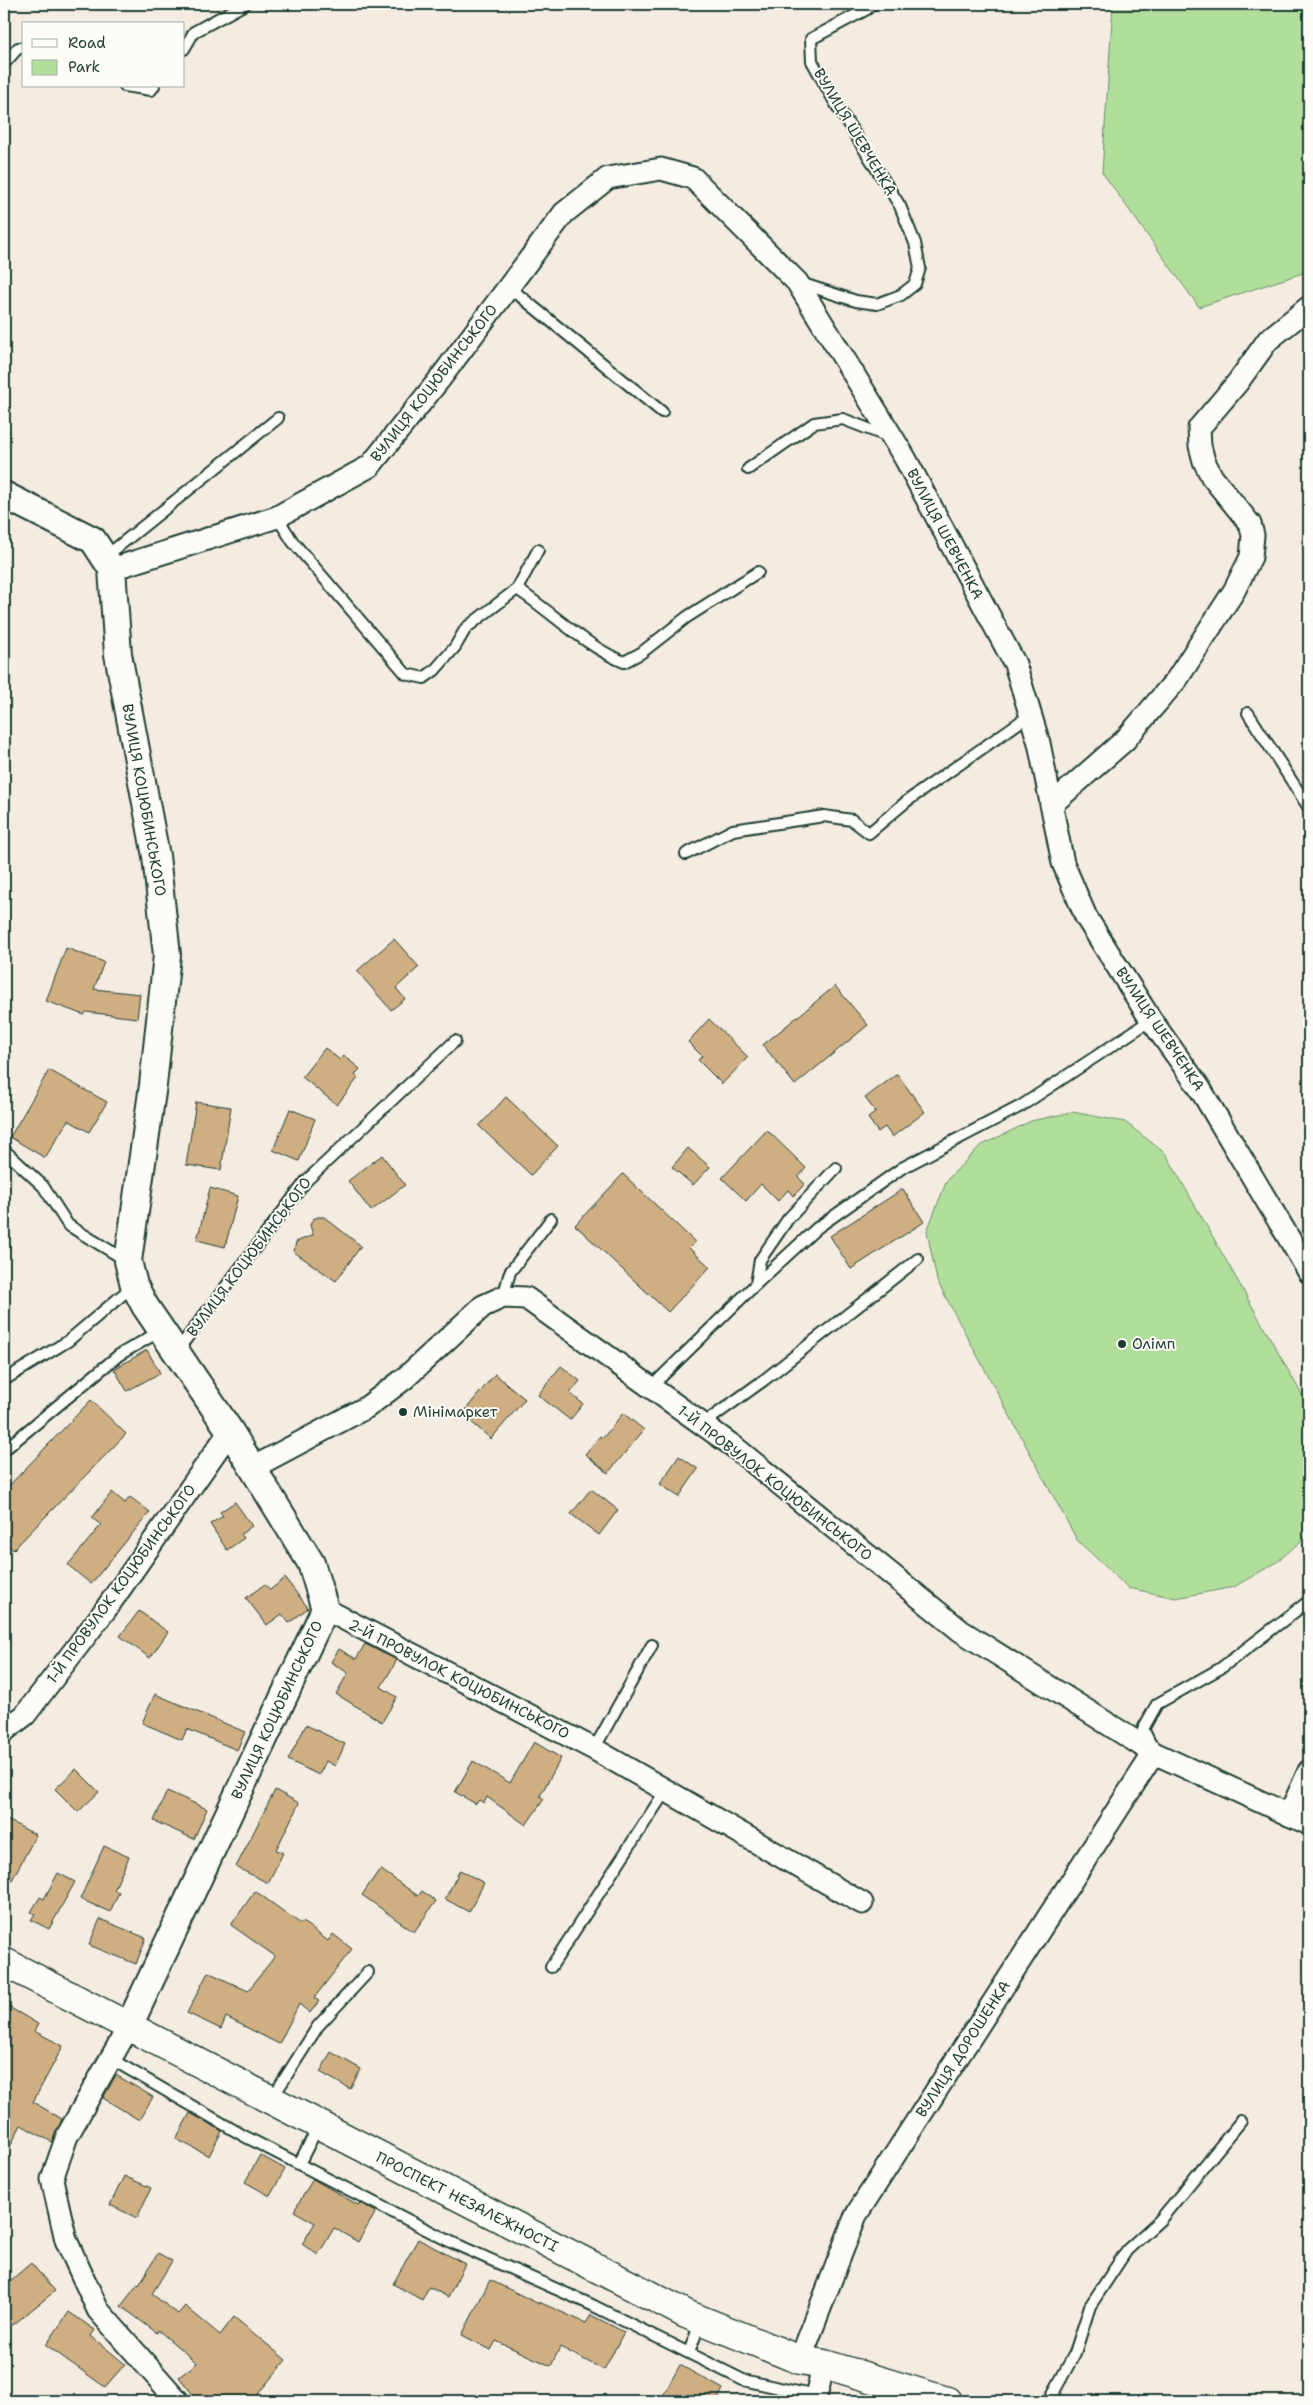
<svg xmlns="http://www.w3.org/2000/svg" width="1313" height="2405" viewBox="0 0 1313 2405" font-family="'Shantell Sans',sans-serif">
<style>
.green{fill:#b2de9c;stroke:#688e68}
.building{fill:#cfae82;stroke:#1f3d34}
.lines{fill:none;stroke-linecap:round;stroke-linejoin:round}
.service-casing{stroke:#1f3d34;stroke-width:14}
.minor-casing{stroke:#1f3d34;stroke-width:25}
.tertiary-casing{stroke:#1f3d34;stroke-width:30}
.secondary-casing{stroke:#1f3d34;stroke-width:31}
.service{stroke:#fdfcf7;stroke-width:10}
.minor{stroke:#fdfcf7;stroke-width:21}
.tertiary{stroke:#fdfcf7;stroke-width:26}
.secondary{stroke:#fdfcf7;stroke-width:28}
.poi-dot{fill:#1f3d34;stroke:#fdfcf7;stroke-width:2}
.labels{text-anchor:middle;stroke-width:4;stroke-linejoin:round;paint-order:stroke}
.street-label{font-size:15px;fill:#1f3d34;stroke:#fdfcf7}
.poi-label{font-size:15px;fill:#1f3d34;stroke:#fdfcf7;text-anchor:start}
</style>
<rect width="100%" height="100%" fill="#f4ece0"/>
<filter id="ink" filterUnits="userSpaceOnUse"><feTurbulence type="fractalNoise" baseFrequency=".02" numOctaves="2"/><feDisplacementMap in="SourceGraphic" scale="10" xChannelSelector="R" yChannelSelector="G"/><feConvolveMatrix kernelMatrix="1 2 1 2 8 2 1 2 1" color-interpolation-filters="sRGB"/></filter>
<g filter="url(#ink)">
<g class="green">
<polygon points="1113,4 1309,4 1309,271 1199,307 1102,172"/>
<polygon points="1073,1112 1125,1122 1166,1154 1309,1407 1309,1534 1277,1562 1234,1587 1176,1598 1128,1588 1077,1540 937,1281 927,1231 947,1180 980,1146 1031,1121"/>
</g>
<g class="building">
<polygon points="394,939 419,967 396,988 405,999 391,1010 357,971"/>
<polygon points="66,948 104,962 94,989 140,994 137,1018 86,1012 84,1015 46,1001"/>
<polygon points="835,986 868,1025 795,1085 763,1045"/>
<polygon points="709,1019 748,1057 722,1084 698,1060 702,1056 688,1042"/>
<polygon points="325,1048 340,1060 344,1056 360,1069 355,1075 358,1078 337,1105 302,1077"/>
<polygon points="49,1070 107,1102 89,1132 68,1120 45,1158 10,1137"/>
<polygon points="897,1074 925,1112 892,1137 885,1127 878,1132 868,1118 876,1112 865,1098"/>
<polygon points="506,1097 558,1146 531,1175 479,1126"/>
<polygon points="196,1102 231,1107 221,1170 186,1165"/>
<polygon points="290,1109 315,1119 299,1161 273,1150"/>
<polygon points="767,1130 806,1168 798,1177 805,1184 793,1196 788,1190 778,1201 761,1184 746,1201 722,1178"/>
<polygon points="688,1148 710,1167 693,1185 672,1167"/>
<polygon points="382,1155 405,1185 371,1211 348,1181"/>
<polygon points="623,1174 695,1242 689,1248 710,1267 668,1312 575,1225"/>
<polygon points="210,1188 238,1196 225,1247 197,1240"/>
<polygon points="903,1189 924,1222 851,1269 830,1236"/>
<polygon points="318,1217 324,1217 361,1246 336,1281 294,1252 296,1242 313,1235 310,1225 313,1219"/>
<polygon points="147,1350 160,1373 127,1391 114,1369"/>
<polygon points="561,1366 580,1381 570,1393 583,1404 570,1420 538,1395"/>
<polygon points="495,1374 525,1399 491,1439 462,1414"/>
<polygon points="91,1400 126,1434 13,1550 4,1541 4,1491"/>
<polygon points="623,1413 644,1430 608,1473 585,1454 600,1436 603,1438"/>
<polygon points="679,1456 698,1469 679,1497 660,1484"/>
<polygon points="591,1489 618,1510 599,1535 571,1514"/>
<polygon points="112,1492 125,1503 130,1497 150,1512 91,1584 68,1565 101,1525 92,1518"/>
<polygon points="235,1502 252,1526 241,1534 244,1538 227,1550 210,1524 223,1516 220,1512"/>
<polygon points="285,1578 308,1608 289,1623 282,1614 267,1625 246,1598 265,1584 270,1590"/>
<polygon points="139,1611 168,1632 150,1658 120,1636"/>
<polygon points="365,1644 397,1660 381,1687 397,1697 382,1722 336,1694 348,1673 331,1662 339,1649 356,1659"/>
<polygon points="155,1694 245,1732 237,1750 187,1729 182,1740 142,1723"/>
<polygon points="306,1725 345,1744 335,1766 326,1761 319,1775 288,1760"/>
<polygon points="534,1742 561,1758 540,1796 544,1799 526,1825 487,1797 484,1803 479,1800 476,1804 455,1792 473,1761 510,1783"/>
<polygon points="76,1769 99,1792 78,1812 55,1789"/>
<polygon points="275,1790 299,1803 276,1850 283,1853 268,1883 236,1867"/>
<polygon points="167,1791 207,1809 194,1839 154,1821"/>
<polygon points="4,1818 36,1835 4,1895"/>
<polygon points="104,1846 129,1857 114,1890 119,1892 110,1912 80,1899"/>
<polygon points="380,1869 418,1896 422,1891 436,1901 414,1932 362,1895"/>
<polygon points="460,1870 484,1883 469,1912 445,1899"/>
<polygon points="58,1873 75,1882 49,1929 31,1920 35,1914 31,1912 40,1897 44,1899"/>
<polygon points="255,1891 301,1924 303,1922 328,1941 333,1934 352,1949 314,1998 319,2001 310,2013 299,2004 279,2044 226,2017 221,2029 187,2013 208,1972 248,1991 275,1956 231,1925"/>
<polygon points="100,1919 146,1938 136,1964 89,1945"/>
<polygon points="9,2007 38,2024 34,2031 63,2046 33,2102 62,2119 52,2142 21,2125 4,2158 4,2016"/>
<polygon points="331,2052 361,2069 350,2089 320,2072"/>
<polygon points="116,2075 153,2097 139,2120 103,2098"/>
<polygon points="190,2113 222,2131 209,2156 176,2139"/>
<polygon points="260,2155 285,2169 270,2196 245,2182"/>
<polygon points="124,2176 151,2188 137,2218 110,2205"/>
<polygon points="313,2179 358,2205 360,2203 376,2212 358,2242 334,2228 318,2255 302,2244 315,2223 294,2211"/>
<polygon points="418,2239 465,2264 448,2297 429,2287 422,2300 393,2284"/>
<polygon points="158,2253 172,2261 152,2294 178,2314 185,2306 220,2335 234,2317 286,2360 252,2401 219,2401 211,2395 202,2401 198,2401 179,2377 197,2363 158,2330 157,2333 121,2306 138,2284 139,2285"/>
<polygon points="31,2263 55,2291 13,2325 4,2314 4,2286"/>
<polygon points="490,2280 539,2304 539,2302 586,2323 591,2315 624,2332 604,2370 560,2347 551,2366 496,2341 491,2350 462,2335"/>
<polygon points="69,2312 95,2330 91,2336 125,2364 105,2387 46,2345"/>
<polygon points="680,2365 723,2389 717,2401 660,2401"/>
</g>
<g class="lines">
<g class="service-casing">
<g id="service">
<polyline points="184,49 194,32 245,4"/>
<polyline points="4,64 18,48 24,48"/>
<polyline points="125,86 151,90 154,86"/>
<polyline points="800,283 856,301 877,304 901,295 915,284 920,268 915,243 900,206 837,106 812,61 811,39 867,9 872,4"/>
<polyline points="509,287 662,412"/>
<polyline points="748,469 814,423 843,419 889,437"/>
<polyline points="277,517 293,542 406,674 424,678 435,670 455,647 466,628 517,589 538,550"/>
<polyline points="105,557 278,418"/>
<path d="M517 589C552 612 585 646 624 662L641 653 687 617 758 572"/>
<polyline points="1248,713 1309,808"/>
<polyline points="686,854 733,830 824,816 852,820 869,833 907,801 1030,715"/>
<polyline points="4,1150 43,1186 68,1225 127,1261"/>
<polyline points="756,1284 760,1260 788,1219 836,1168"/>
<polyline points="503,1297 510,1272 551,1219"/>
<polyline points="177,1351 306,1181 455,1041"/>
<polyline points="4,1380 68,1341 134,1285"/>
<polyline points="651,1387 756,1284 817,1228 902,1168 1021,1106 1151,1020"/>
<polyline points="703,1424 764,1380 918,1259"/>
<polyline points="4,1450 119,1355 162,1330"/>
<polyline points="1152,1747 1143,1729 1157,1704 1221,1668 1309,1601"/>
<polyline points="594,1749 652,1645"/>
<polyline points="551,1967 666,1790"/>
<polyline points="111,2059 244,2136 451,2242 592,2305 743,2380 816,2396"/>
<polyline points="271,2100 318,2026 368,1972"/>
<polyline points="299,2164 319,2125"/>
<polyline points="689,2352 701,2321"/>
<polyline points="1049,2401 1075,2353 1090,2306 1127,2250 1160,2220 1241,2121"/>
</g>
</g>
<g class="minor-casing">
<g id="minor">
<polyline points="112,569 277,517 370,466 439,380 564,213 608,178 661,169 693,178 797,282 905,458 1015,664 1039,743 1063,863 1086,917 1151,1020 1199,1087 1309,1272"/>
<polyline points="1051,805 1125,740 1177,679 1234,591 1251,557 1253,535 1250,524 1212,477 1204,461 1200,446 1199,428 1238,382 1268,340 1309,307"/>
<polyline points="254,1467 367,1407 404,1379 483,1306 503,1297 526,1298 733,1446 961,1631 1154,1753 1309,1824"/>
<polyline points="325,1609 594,1749 862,1903"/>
<polyline points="4,1731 25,1715 106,1609 230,1431"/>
<polyline points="1289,1815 1309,1771"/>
<polyline points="128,2028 67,2136 52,2179 66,2240 98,2310 178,2401"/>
<polyline points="800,2360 856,2215 1154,1753"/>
<polyline points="815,2401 824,2364"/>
</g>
</g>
<g class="tertiary-casing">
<polyline id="tertiary" points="4,495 93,540 112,569 118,654 156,856 167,955 153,1085 128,1261 134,1285 145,1306 230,1431 311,1563 325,1609 128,2028"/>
</g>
<g class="secondary-casing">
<polyline id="secondary" points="4,1962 686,2314 800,2360 824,2364 947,2401"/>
</g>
<use href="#service" class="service"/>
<use href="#minor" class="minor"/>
<use href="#tertiary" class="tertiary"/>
<use href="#secondary" class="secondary"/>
</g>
</g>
<g class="poi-dot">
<circle cx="1122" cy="1344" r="5"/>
<circle cx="403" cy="1412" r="5"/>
</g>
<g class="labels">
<g class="street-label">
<text transform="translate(855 132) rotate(59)" y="5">ВУЛИЦЯ ШЕВЧЕНКА</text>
<text transform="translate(434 383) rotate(-52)" y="5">ВУЛИЦЯ КОЦЮБИНСЬКОГО</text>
<text transform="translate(945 534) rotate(62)" y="5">ВУЛИЦЯ ШЕВЧЕНКА</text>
<text transform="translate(144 800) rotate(80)" y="5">ВУЛИЦЯ КОЦЮБИНСЬКОГО</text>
<text transform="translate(1160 1029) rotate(56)" y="5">ВУЛИЦЯ ШЕВЧЕНКА</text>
<text transform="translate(249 1257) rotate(-53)" y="5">ВУЛИЦЯ КОЦЮБИНСЬКОГО</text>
<text transform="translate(775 1483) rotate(38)" y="5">1-Й ПРОВУЛОК КОЦЮБИНСЬКОГО</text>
<text transform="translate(121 1584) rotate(-54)" y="5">1-Й ПРОВУЛОК КОЦЮБИНСЬКОГО</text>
<text transform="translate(459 1679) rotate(27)" y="5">2-Й ПРОВУЛОК КОЦЮБИНСЬКОГО</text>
<text transform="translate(277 1710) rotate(-65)" y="5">ВУЛИЦЯ КОЦЮБИНСЬКОГО</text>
<text transform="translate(963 2049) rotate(-57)" y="5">ВУЛИЦЯ ДОРОШЕНКА</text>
<text transform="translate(467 2202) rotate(27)" y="5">ПРОСПЕКТ НЕЗАЛЕЖНОСТІ</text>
</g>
<g class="poi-label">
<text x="1132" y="1349">Олімп</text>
<text x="413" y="1417">Мінімаркет</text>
</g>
</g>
<rect width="1313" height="2405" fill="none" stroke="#fdfcf7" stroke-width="20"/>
<rect x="10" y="10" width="1293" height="2385" fill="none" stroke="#1f3d34" stroke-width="2" filter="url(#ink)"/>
<rect x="22" y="22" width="162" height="65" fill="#fdfcf7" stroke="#a4b0a9"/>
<rect x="32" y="39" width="25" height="8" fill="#fdfcf7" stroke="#a4b0a9"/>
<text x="68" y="48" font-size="15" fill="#1f3d34">Road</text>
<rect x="32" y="60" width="25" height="15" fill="#b2de9c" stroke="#a4b0a9"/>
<text x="68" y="72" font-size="15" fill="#1f3d34">Park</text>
</svg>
